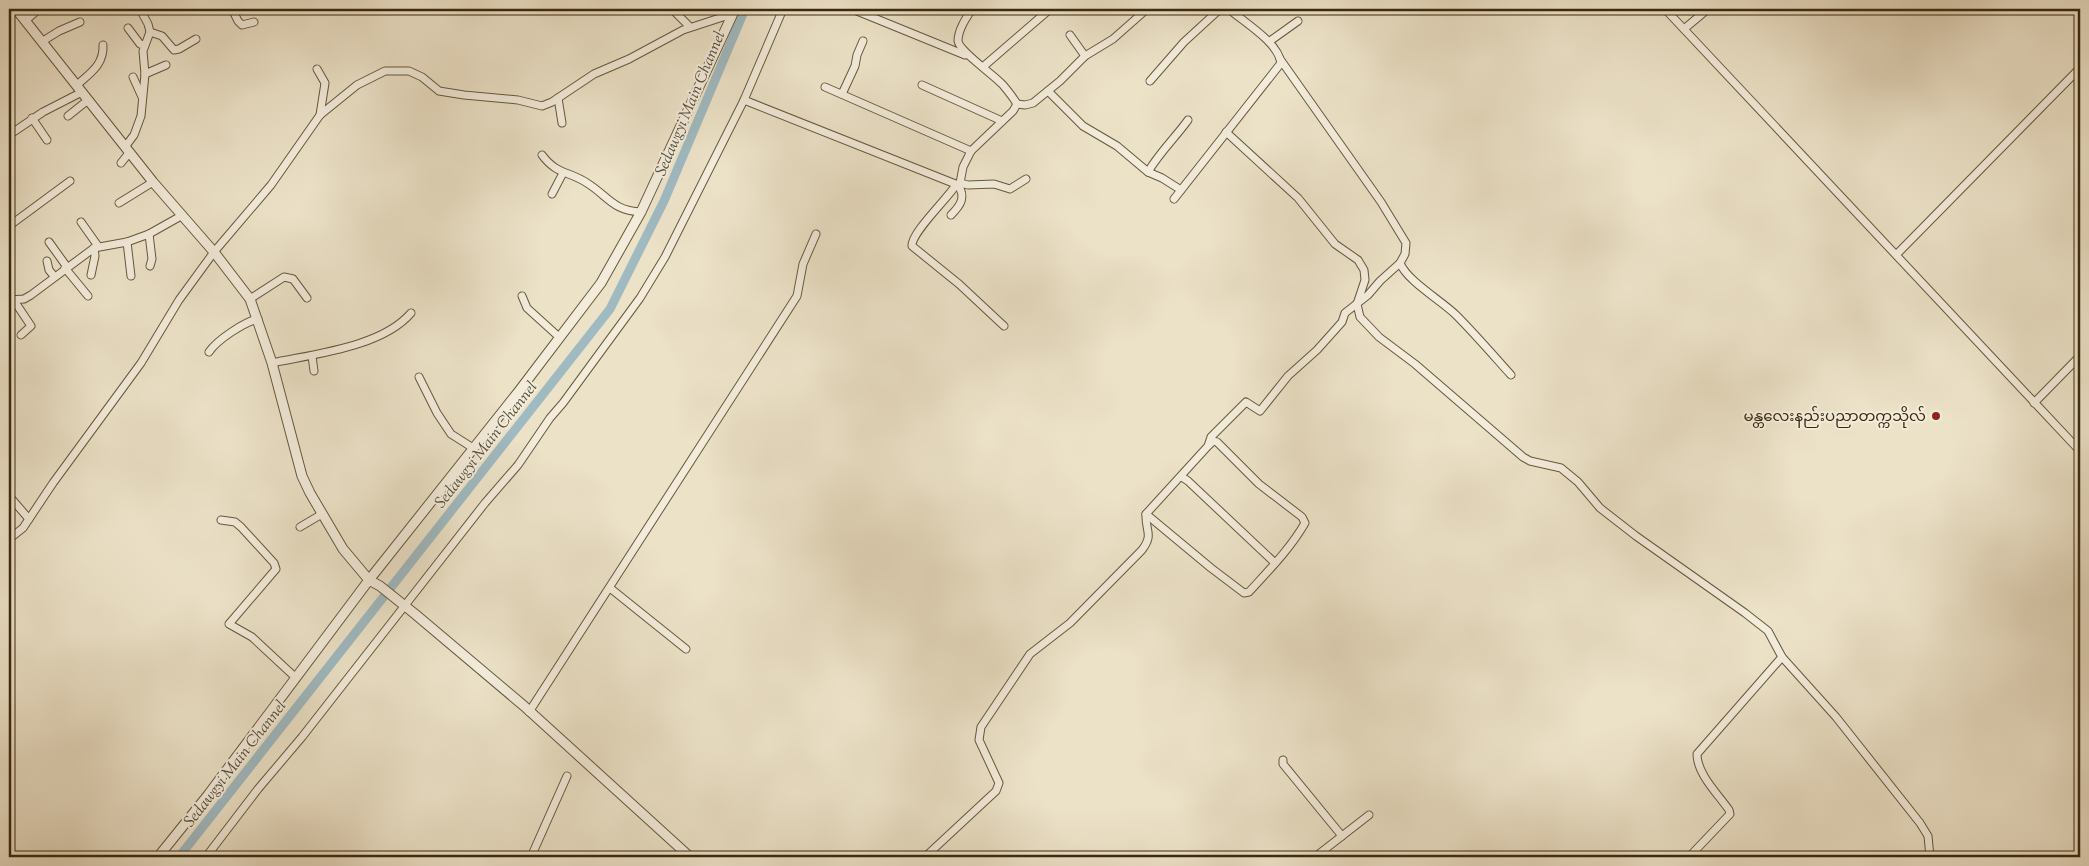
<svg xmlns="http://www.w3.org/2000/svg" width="2089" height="866" viewBox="0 0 2089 866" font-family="'Sorts Mill Goudy','Noto Sans Myanmar',serif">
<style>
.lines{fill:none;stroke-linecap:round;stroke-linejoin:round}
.canal{stroke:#9fbac1;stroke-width:9}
.minor-casing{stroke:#66573d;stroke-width:9}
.tertiary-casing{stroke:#66573d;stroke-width:11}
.minor{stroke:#f3ecdb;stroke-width:7}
.tertiary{stroke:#f3ecdb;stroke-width:9}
.poi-dot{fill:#8f2418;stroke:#f3ecdb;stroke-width:2}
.labels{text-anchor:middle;stroke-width:4;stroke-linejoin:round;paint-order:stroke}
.poi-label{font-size:15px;fill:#3a290f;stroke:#f3ecdb;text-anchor:end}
.water-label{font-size:16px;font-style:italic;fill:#534d3c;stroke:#f3ecdb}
</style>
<rect width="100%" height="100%" fill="#ece2c8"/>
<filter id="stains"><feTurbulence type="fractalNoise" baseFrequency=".004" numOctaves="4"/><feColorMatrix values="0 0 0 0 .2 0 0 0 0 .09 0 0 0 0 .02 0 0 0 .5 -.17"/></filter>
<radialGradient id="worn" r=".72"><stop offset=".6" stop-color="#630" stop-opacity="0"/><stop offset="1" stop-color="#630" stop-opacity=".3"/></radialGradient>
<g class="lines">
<polyline class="canal" points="179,857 610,309 664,201 745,9"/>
<g class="minor-casing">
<g id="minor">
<polyline points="232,9 238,21 242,25 254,22"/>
<polyline points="672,9 690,27"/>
<polyline points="852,9 965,55"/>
<polyline points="1665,9 2080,451"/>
<polyline points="26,20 39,9"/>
<polyline points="128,28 140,44 144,45"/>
<polyline points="1684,29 1708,9"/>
<polyline points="150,32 162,36 174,50 179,49 196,39"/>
<polyline points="1070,35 1085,56"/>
<polyline points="43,41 59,31 80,22"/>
<polyline points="1270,41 1298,21"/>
<path d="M1280 59 1381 202 1406 243 1405 254 1400 263C1407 281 1442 301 1456 315 1475 334 1493 355 1511 375"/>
<polyline points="984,66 1050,9"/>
<polyline points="317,69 325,83 320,115"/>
<polyline points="145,74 166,65"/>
<polyline points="133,77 142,97"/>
<polyline points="1150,81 1184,42 1220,9"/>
<path d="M77 85C90 73 104 65 103 45"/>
<polyline points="922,85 1002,121"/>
<polyline points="825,87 971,151"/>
<polyline points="1048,91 1083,126 1117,146 1148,172 1162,178 1181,190"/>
<polyline points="842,94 855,66 857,55 863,41"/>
<polyline points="558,98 562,123"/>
<path d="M744 100 958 185 960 183 963 167 971 151 1013 111 1017 104C1013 97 1008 91 1003 85 994 75 959 51 958 41 958 30 966 18 972 9"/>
<polyline points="1017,104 1025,105 1033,103 1060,81 1085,56 1113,39 1147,9"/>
<polyline points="68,116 88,100"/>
<polyline points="32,118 47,140"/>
<polyline points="1226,132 1298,198 1335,244 1358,260 1364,270 1365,280 1357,304 1360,317 1379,337 1415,364 1523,457 1530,461 1561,468 1578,482 1600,508 1636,536 1745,613 1768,631 1782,657 1836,717 1920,823 1928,836 1930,857"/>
<polyline points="9,135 43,112 82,92"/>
<polyline points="125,147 134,135 141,116 145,74 143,51 150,32 148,24 140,9"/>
<path d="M542 155C557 175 569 171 587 183 608 196 613 211 641 212"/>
<polyline points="121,163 129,153"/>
<path d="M1148 172C1159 153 1175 138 1188 120"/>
<polyline points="960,183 968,185 994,184 1010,189 1026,179"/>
<path d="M956 185C947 199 911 233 912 246L959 284 1004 326"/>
<polyline points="552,194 563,173"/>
<path d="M1174 199 1281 63C1278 42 1245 23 1229 9"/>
<polyline points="119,203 153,182"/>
<path d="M951 215C961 205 966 197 958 185"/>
<polyline points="81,222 98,246"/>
<polyline points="9,226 70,181"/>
<polyline points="149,234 152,259 150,266"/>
<polyline points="49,242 67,267"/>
<polyline points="127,242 131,276"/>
<polyline points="1897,254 2080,68"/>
<polyline points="47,261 49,270 54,276"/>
<polyline points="65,268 88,296"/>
<polyline points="91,275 95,256 94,248"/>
<polyline points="522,296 527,308 559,337"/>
<polyline points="13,299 31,326 21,335"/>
<polyline points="250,299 284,277 293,279 307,298"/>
<polyline points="9,300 24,299 31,295 94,248 127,242 149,234 181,216"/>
<path d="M209 352C217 340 244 322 258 319"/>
<polyline points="312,356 314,371"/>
<path d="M272 363C314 354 382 347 411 313"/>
<polyline points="419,377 437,413 451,434 473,448"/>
<polyline points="2034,403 2080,356"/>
<polyline points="1182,477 1188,481 1275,563"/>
<polyline points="10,497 29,519"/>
<path d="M1146 514 1211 568 1244 593 1249 592C1269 570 1290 549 1305 523L1302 517 1259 484 1217 442 1213 441 1209 445"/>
<polyline points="221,520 235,522 241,527 274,563 276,569 229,624 252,637 295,677"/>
<polyline points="300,527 322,514"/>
<polyline points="9,539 23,528 53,483 141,363 179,300 214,252 271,185 320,115 357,85 385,71 409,71 422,77 439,91 464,95 518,100 542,106 552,102 594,74 629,59 683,30 732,14"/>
<polyline points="610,588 686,649"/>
<polyline points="529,712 797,296 803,264 816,234"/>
<polyline points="1283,760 1283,764 1342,836"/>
<polyline points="206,857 258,789 302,737 485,503 518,465 550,418 563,403 640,298 665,257 744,100 783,9"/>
<polyline points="531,857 567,776"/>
<path d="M925 857 996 791 999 783 979 740 981 727 1030 654 1070 623 1142 550C1154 534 1145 531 1146 514L1208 446 1211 437 1246 402 1260 411 1288 376 1317 350 1334 331 1342 322 1345 313 1368 295 1380 281 1400 263"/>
<polyline points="1315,857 1369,815"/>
<path d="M1689 857 1730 814 1729 810C1718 794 1697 774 1697 754L1782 657"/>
</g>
</g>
<g class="tertiary-casing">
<g id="tertiary">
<polyline points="16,9 153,182 214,252 250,299 272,363 302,476 310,493 343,549 369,580 380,586 415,614 524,706 690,857"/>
<polyline points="158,857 208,795 369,580 519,391 601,283 641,212 735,9"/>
</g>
</g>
<use href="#minor" class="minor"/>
<use href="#tertiary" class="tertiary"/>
</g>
<circle class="poi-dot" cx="1936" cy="416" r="5"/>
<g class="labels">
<g class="poi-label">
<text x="1926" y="421">မန္တလေးနည်းပညာတက္ကသိုလ်</text>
</g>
<g class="water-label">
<text transform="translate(689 103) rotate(-67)" y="6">Sedawgyi Main Channel</text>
<text transform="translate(485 444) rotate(-52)" y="6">Sedawgyi Main Channel</text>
<text transform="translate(234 763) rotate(-52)" y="6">Sedawgyi Main Channel</text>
</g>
</g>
<rect width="2089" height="866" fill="none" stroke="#ece2c8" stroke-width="30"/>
<rect x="10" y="10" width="2069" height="846" fill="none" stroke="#3a290f" stroke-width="2.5"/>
<rect x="15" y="15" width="2059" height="836" fill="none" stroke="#3a290f"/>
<rect width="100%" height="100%" filter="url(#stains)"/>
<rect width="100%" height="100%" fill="url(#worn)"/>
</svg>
